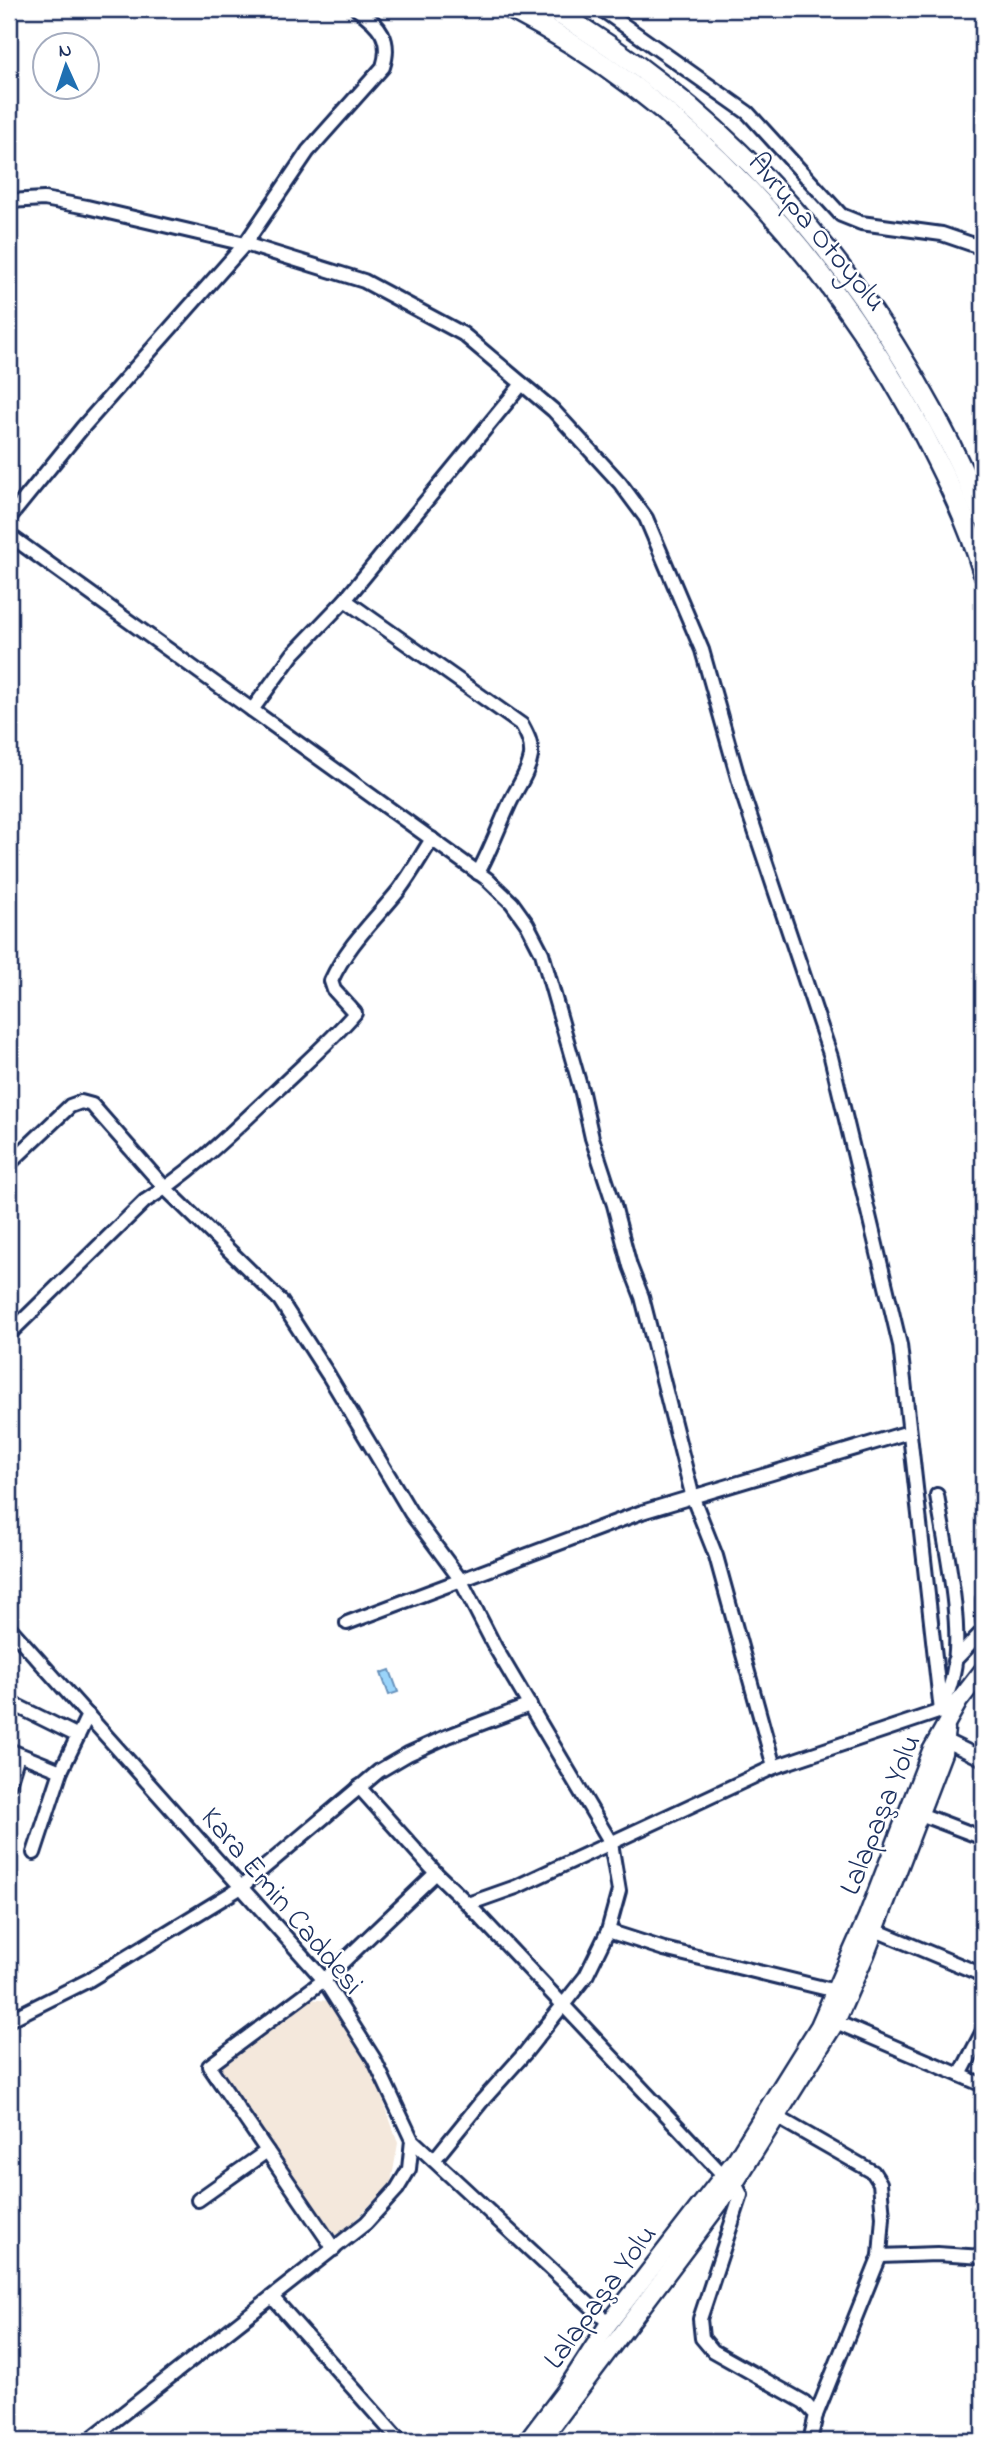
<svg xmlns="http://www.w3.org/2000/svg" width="992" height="2450" viewBox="0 0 992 2450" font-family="'Indie Flower',sans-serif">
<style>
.built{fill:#f4e8dc}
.water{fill:#9ad4fa;stroke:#6792bc;stroke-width:2}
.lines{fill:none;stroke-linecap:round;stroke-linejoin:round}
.minor-casing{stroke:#1b2f5e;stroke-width:18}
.major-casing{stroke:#1b2f5e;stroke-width:21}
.highway-casing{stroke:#1b2f5e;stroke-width:24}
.minor{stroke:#fff;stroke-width:12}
.major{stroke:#fff;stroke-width:16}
.highway{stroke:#fff;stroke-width:19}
.labels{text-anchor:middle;stroke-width:5;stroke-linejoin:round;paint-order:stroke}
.street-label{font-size:30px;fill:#1b2f5e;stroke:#fff}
</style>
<rect width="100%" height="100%" fill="#fff"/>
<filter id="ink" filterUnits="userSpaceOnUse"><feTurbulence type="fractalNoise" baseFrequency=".0143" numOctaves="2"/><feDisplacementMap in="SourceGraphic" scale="14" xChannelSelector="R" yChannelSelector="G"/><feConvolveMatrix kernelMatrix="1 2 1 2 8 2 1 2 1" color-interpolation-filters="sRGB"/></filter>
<g filter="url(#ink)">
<polygon class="built" points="309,1999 329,2001 356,2040 373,2071 398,2143 391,2183 340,2236 330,2233 221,2071 224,2060"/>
<polygon class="water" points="390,1670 398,1692 389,1695 381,1673"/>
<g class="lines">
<g class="minor-casing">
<g id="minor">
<polyline points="601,9 748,113 841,215 861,223 942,234 983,248"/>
<polyline points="9,201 44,199 87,207 245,244 364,281 463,334 553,410 620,483 646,518 702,650 742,792 831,1057 900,1345 941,1711 949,1721"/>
<path d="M9 518 83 427 245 244 308 151 383 67C392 39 380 25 357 9"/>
<polyline points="9,535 487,879 512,903 527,924 542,953 582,1093 592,1138 614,1205 630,1266 642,1297 693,1498 716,1556 774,1767"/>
<path d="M345 600 522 725C528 736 532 744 531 756 528 775 515 790 508 807 498 829 490 851 478 873"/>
<polyline points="252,710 293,654 345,600 522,384"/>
<polyline points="9,1164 70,1106 81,1102 92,1105 165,1188 280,1300 329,1376 411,1513 460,1579 495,1647 611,1843 619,1891 608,1931 586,1976 525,2053 481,2102 434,2160"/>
<path d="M9 1334 145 1201C194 1171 236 1128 278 1089 304 1064 331 1041 355 1013L334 990 331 981C348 944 374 921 399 890 411 874 421 856 432 839"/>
<polyline points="983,1599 983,1621"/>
<polyline points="347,1623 642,1512 909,1432"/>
<polyline points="9,1627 324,1980 374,2059 412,2140 409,2169 397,2189 366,2223 88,2441"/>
<polyline points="954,1661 983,1631"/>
<polyline points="9,1702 78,1736"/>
<polyline points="946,1741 983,1759"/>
<polyline points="9,1750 61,1771"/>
<polyline points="9,1784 18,1755"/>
<polyline points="359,1787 436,1873 468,1904 724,2176"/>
<polyline points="920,1814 983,1838"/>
<polyline points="34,1853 61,1771 88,1715"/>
<path d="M468 1904 516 1887 774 1767 941 1711C945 1699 951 1687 953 1674 964 1626 945 1545 937 1495"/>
<polyline points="875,1930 983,1975"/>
<polyline points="608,1931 664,1949 836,1991"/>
<polyline points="9,2020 89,1980 240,1888 379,1771 408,1754 448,1736 530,1705"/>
<polyline points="836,2022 983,2085"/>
<polyline points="960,2075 983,2031"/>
<polyline points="777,2117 873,2172 880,2183 883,2217 880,2256 816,2415"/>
<polyline points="412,2140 609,2323"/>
<polyline points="735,2183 741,2195 700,2319 702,2338 713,2351 804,2402 816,2415 810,2441"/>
<polyline points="198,2200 267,2151"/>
<polyline points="334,2249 209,2066 324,1980 436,1873"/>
<polyline points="880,2256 937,2254 983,2257"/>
<polyline points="272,2297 400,2441"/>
</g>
</g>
<g class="major-casing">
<g id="major">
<polyline points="527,2441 565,2391 609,2323 736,2159 819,2026 867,1917 931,1751 959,1701 983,1670"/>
<polyline points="541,2441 735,2183 836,2022 866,1954 943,1753 946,1729"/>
</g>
</g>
<g class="highway-casing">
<g id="highway">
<path d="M511 9C689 101 828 256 922 431 945 476 969 523 983 572"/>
<path d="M551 9C750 125 894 305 983 516"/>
</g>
</g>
<use href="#minor" class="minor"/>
<use href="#major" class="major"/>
<use href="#highway" class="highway"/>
</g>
</g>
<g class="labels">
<g class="street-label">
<text transform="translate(818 231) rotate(50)" y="10">Avrupa Otoyolu</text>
<text transform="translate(879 1814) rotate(-68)" y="10">Lalapaşa Yolu</text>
<text transform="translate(283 1900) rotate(50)" y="10">Kara Emin Caddesi</text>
<text transform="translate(599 2296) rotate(-54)" y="10">Lalapaşa Yolu</text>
</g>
</g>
<rect width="992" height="2450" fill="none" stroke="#fff" stroke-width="35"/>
<rect x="18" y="18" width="957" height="2415" fill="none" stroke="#1b2f5e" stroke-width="2.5" filter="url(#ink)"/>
<g transform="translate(66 66) rotate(357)"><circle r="33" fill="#ffffff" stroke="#a4acbf" stroke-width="2"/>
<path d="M0-5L12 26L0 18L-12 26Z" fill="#1f6fb2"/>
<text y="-10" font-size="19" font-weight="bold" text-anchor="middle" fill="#1b2f5e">N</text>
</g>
</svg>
